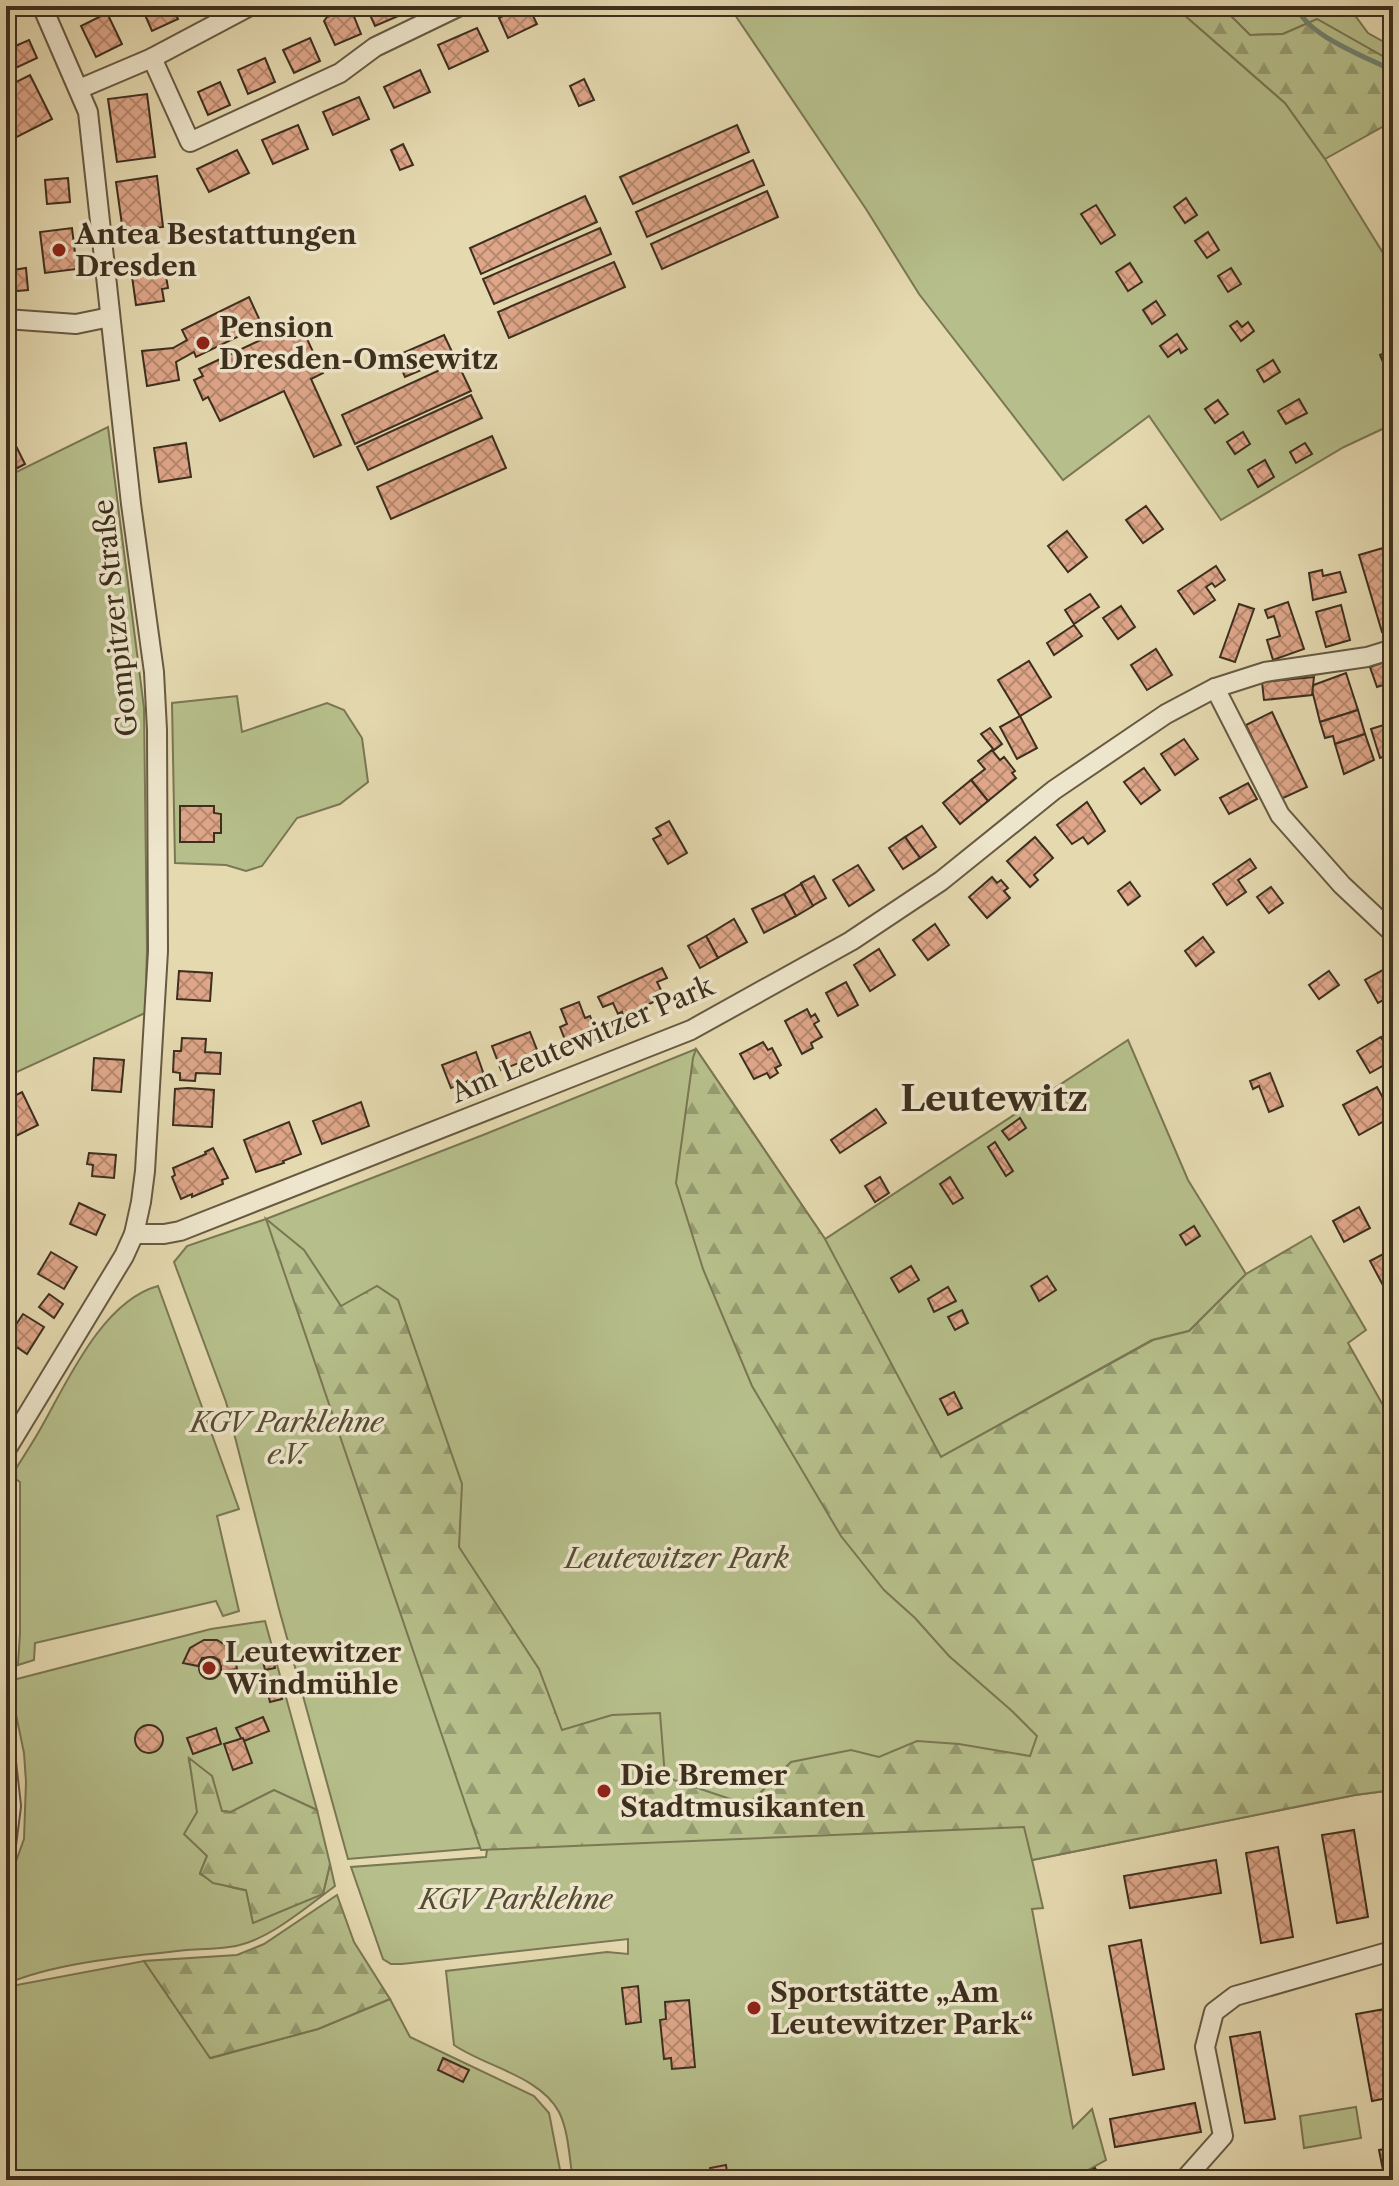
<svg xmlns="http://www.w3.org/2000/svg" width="1399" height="2186" viewBox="0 0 1399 2186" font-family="'Libre Caslon Text',serif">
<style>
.green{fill:#b6bf8b;stroke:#7a7754;stroke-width:2}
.forest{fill:url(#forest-firs);stroke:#7a7754;stroke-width:2}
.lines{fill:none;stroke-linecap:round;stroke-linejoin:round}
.stream{stroke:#728273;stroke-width:5}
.building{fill:url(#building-cross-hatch);stroke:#3d2f1e;stroke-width:2}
.minor-casing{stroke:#675a42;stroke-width:22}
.minor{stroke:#eee6cc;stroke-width:18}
.poi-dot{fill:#8f2418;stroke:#eee6cc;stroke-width:3}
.labels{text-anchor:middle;stroke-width:7;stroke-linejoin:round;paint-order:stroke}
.poi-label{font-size:28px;font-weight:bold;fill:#3d2f1e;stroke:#eee6cc;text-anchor:start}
.street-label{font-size:28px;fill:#3d2f1e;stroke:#eee6cc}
.park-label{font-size:28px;font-style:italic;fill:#554c34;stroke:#eee6cc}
.district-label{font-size:36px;font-weight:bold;fill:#3d2f1e;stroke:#eee6cc}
</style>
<defs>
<pattern id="forest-firs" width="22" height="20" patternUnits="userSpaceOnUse" patternTransform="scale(2)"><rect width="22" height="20" fill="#b6bf8b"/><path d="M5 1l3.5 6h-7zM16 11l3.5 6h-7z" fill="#959c71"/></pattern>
<pattern id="building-cross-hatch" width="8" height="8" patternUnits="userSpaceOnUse" patternTransform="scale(2)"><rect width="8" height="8" fill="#dfa689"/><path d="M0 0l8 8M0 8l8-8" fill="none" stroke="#b6886f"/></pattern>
</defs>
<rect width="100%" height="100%" fill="#e5d9b0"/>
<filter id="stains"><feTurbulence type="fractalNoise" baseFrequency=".0025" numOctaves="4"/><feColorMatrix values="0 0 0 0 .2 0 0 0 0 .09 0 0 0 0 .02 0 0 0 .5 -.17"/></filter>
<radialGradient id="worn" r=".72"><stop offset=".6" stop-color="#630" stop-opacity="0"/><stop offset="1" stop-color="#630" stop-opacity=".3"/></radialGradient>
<g class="green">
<polygon points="729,6 1174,6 1285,103 1325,159 1383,253 1393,281 1393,424 1344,447 1221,520 1149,416 1063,480 919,294 866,209"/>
<polygon points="1221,6 1348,6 1368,33 1393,47 1393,62 1317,19 1283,34 1250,35"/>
<polygon points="108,427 144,708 147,951 145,1013 6,1077 6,477"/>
<polygon points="237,696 242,732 327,703 344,710 362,738 368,782 340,804 297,818 262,866 246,871 226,865 175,863 172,703"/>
<path d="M1128 1040 1188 1180 1246 1274 1189 1331 1152 1340 941 1457 1393 1790 1355 1795 1032 1860 1043 1908 1032 1909 1073 2128 1092 2109 1106 2160 1070 2180H573C569 2158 569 2132 559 2112 540 2076 486 2067 454 2045L446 1971 607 1952 628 1954V1939L402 1964H391L383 1959 351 1867 486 1857 487 1850 479 1848 348 1859 279 1609 226 1402 174 1262 187 1246 266 1219 483 1135 696 1049 825 1239Z"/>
<path d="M158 1286 239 1509 217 1516 239 1611 223 1616 216 1601 35 1643 34 1660 18 1665 20 1633V1482L14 1478 6 1502V1484C18 1465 31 1446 42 1426 68 1380 103 1301 158 1286Z"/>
<path d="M265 1621 317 1810 274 1790 231 1812 221 1811 212 1776 189 1760 207 1856 200 1874C235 1897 283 1892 323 1894L330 1864 335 1886C308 1906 270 1939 236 1946 220 1949 203 1949 187 1950 132 1956 56 1962 6 1984V1889L24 1839 26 1782 24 1753 9 1681 211 1629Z"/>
<polygon points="144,1961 211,2058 318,2029 390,1999 410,2037 534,2096 549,2113 562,2180 6,2180 6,1987"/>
<polygon points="1356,2107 1361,2138 1304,2148 1300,2116"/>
</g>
<g class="forest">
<polygon points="1174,6 1221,6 1250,35 1283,34 1317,19 1393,62 1393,121 1325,159 1285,103"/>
<polygon points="696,1049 825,1239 941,1457 1153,1340 1189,1331 1246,1274 1311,1236 1366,1330 1348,1343 1393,1423 1393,1790 1355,1795 1032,1860 1024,1827 481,1850 266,1219 304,1250 341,1306 377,1286 398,1300 462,1484 459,1547 539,1669 562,1730 612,1715 660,1713 665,1777 748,1805 791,1762 851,1750 879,1757 917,1741 959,1744 1030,1756 1037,1736 1012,1711 949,1656 915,1618 884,1590 841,1536 752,1386 703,1269 676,1183 693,1058"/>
<polygon points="189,1758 212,1776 222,1811 231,1812 274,1790 317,1810 330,1864 323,1894 253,1923 246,1890 213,1883 200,1873 207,1856 184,1834 197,1812"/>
<polygon points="337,1895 354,1942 390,1999 318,2029 210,2058 144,1961 237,1955 264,1944"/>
</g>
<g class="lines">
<path class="stream" d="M1296 6C1307 36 1365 56 1393 71"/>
</g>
<g class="building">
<polygon points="145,6 172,6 178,19 152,31 142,8"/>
<polygon points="366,6 399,6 403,14 375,26"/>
<polygon points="523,6 528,6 537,24 508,38 499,18"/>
<polygon points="351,9 361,34 335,45 324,21 327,17"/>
<polygon points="107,13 122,44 96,57 81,26"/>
<polygon points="477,28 488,51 449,69 438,45"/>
<polygon points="310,38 320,61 294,73 283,50"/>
<polygon points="29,40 37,58 7,72 6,50"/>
<polygon points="265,58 275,82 248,94 238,70"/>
<polygon points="420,70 430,92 394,108 384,87"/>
<polygon points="30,75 52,119 7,142 6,87"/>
<polygon points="584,79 594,100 579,106 570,86"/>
<polygon points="220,82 230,105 208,115 198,92"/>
<polygon points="147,94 155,157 117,162 108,99"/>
<polygon points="359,97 369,119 333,135 323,112"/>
<polygon points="298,125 308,149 273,164 262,140"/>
<polygon points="737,125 749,152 633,204 620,177"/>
<polygon points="403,144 413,165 400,170 391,150"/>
<polygon points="237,150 249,173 209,192 197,169"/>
<polygon points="753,160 764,185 647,237 636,212"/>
<polygon points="157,176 163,227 123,232 116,182"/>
<polygon points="68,178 70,202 47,204 45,180"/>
<polygon points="767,191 778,217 662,269 651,244"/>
<polygon points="585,196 597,222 481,274 470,248"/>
<polygon points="1186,198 1197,215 1185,223 1174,207"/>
<polygon points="1096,205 1115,235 1101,244 1081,214"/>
<polygon points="72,228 77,269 45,273 40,232"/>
<polygon points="600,228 611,254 494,304 483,279"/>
<polygon points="1208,232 1219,250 1207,258 1195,241"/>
<polygon points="614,262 625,287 509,338 498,312"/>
<polygon points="1130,263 1142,282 1128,291 1116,272"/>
<polygon points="159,265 161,276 166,276 168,288 162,289 164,301 136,305 131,269"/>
<polygon points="26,268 28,290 6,292 6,271"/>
<polygon points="1231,268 1241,284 1228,292 1218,276"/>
<polygon points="249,297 262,325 196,357 194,352 176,362 179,380 147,386 142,351 173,348 187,340 182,330"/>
<polygon points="1156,301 1165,315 1152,324 1143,310"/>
<polygon points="1237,321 1242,327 1248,322 1254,331 1241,341 1230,326"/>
<polygon points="299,322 323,373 311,379 341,445 314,457 284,391 220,421 208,397 203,400 194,380 203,376 199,369"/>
<polygon points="1177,334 1187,349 1181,353 1179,349 1168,357 1160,346"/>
<polygon points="444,335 454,356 405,377 396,356"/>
<polygon points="1391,350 1393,354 1393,385 1380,355"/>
<polygon points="1273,360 1280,372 1264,382 1257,370"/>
<polygon points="457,362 471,391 355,444 342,415"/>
<polygon points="471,395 482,418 368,470 357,447"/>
<polygon points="1299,399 1307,413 1286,424 1278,411"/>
<polygon points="1218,400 1228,414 1215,423 1205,409"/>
<polygon points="6,426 25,464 6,474"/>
<polygon points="1243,432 1250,444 1235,454 1227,442"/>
<polygon points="492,436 506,468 391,519 377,487"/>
<polygon points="186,443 191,477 159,482 154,448"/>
<polygon points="1305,443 1312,454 1296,463 1290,452"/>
<polygon points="1265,460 1274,477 1258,487 1248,470"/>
<polygon points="1146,506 1163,529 1143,543 1126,520"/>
<polygon points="1393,527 1393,558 1391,558 1384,529"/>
<polygon points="1067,531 1087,557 1068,572 1048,546"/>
<polygon points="1383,548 1393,581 1393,629 1382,632 1359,555"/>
<polygon points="1216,566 1225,580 1215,587 1212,583 1206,587 1215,600 1194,614 1178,591"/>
<polygon points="1322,570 1323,576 1340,572 1346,592 1313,600 1309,573"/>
<polygon points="1090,594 1099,607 1074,624 1065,610"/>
<polygon points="1288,602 1304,649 1273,660 1267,640 1280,636 1274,616 1268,618 1265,610"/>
<polygon points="1239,604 1254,609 1235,662 1220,657"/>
<polygon points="1341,605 1350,640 1326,647 1316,612"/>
<polygon points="1121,606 1135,627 1118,639 1103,618"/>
<polygon points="1074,625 1082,636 1054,655 1047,643"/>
<polygon points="1156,649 1172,675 1147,690 1131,665"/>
<polygon points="1393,659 1393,682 1377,687 1370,667"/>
<polygon points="1029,661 1051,697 1020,716 998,680"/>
<polygon points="1346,673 1358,710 1320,722 1311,686"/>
<polygon points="1314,677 1312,695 1264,700 1262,682"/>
<polygon points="1358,710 1365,734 1335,744 1333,736 1325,738 1320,722"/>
<polygon points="1272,712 1307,787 1281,799 1246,725"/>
<polygon points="1020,716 1037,748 1017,759 1000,727"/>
<polygon points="1393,722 1393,753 1380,758 1371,729"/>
<polygon points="990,728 1002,744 994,750 981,734"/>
<polygon points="1365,734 1374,760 1344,774 1335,744"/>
<polygon points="1184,739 1198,759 1175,775 1161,754"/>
<polygon points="992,750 1000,760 1004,757 1015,771 1012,773 1016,778 988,801 971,780 985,769 978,761"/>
<polygon points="1144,768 1160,790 1141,804 1124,782"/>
<polygon points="971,780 988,801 960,824 943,803"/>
<polygon points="1248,783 1257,799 1229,814 1220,798"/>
<polygon points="1087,802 1105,831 1088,844 1083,837 1072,844 1057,825"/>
<polygon points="180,806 214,806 214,813 221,814 221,833 214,833 214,842 180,842"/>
<polygon points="669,821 687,853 668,864 653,839 661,835 656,828"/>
<polygon points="922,826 936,847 920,858 905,837"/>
<polygon points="905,837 920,858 903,869 889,848"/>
<polygon points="1035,837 1053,858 1034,875 1038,880 1030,887 1007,861"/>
<polygon points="1250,859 1256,868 1238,880 1246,892 1227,905 1213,884"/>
<polygon points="858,865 874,890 849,906 833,880"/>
<polygon points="814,876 826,898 812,906 801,883"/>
<polygon points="992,877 997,883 1001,880 1008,888 1004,891 1010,898 987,918 969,897"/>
<polygon points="1130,882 1140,896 1128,905 1118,891"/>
<polygon points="801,884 813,906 796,916 784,894"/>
<polygon points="1271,887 1283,903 1269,913 1257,897"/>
<polygon points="784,894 796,916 764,933 752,909"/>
<polygon points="734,919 747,942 718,958 706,936"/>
<polygon points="935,924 949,945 928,960 913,940"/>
<polygon points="706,936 718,958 700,968 688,946"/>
<polygon points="1203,937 1214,952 1196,966 1185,951"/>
<polygon points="879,949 895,975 870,991 854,965"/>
<polygon points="1390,966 1393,971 1393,995 1378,1003 1365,980"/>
<polygon points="662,968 667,978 657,982 663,994 659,996 660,999 623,1016 622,1012 618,1014 613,1003 603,1007 598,997"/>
<polygon points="179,971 212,973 210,1001 177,999"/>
<polygon points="1329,971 1339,985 1319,999 1309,985"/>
<polygon points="846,982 858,1005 838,1016 826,993"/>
<polygon points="579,1002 585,1018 590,1016 599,1039 569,1050 560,1027 567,1024 561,1009"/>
<polygon points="807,1009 811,1017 815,1014 819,1021 814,1024 822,1037 811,1043 813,1048 802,1054 785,1021"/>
<polygon points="530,1032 539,1055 501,1070 492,1046"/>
<polygon points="1381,1037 1393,1060 1370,1073 1357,1051"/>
<polygon points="182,1038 206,1039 205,1052 221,1053 220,1074 196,1073 195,1081 180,1080 180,1073 173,1072 174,1051 181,1051"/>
<polygon points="763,1042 768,1050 772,1048 781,1065 775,1068 778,1073 770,1078 767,1073 754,1079 740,1054"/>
<polygon points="476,1052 484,1075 451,1088 442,1065"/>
<polygon points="94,1058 124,1060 121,1092 92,1090"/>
<polygon points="1270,1073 1283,1106 1269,1112 1259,1086 1253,1089 1250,1081"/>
<polygon points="1377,1087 1393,1116 1359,1135 1343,1105"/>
<polygon points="188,1088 214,1090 212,1127 173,1125 175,1089"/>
<polygon points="22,1092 38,1125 14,1137 6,1120 6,1100"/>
<polygon points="361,1102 369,1126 322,1144 313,1121"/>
<polygon points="876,1109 886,1123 840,1153 831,1140"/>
<polygon points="1020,1118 1026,1128 1009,1140 1002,1131"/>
<polygon points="289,1122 301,1154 283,1161 284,1163 256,1172 244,1140"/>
<polygon points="995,1142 1013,1171 1006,1176 988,1147"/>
<polygon points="213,1148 228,1178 222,1180 223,1184 192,1197 192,1194 181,1199 172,1177 175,1175 173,1168 206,1154 205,1152"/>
<polygon points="89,1153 116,1155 114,1178 92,1176 93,1165 87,1164"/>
<polygon points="880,1177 889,1193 875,1202 865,1186"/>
<polygon points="950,1177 963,1198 953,1204 940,1184"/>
<polygon points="79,1203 105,1215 96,1235 70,1224"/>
<polygon points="1359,1207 1370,1228 1344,1242 1333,1221"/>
<polygon points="1194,1226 1200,1236 1186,1245 1180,1235"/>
<polygon points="1393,1249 1393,1304 1370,1261"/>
<polygon points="51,1252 77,1267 64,1289 38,1274"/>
<polygon points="911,1266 919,1280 899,1292 891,1278"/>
<polygon points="1047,1276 1056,1290 1039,1301 1031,1286"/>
<polygon points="948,1287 956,1301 934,1312 928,1299"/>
<polygon points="49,1294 63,1304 54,1318 39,1307"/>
<polygon points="962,1310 968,1323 955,1330 948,1317"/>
<polygon points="23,1314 44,1327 27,1354 6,1340"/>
<polygon points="954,1392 962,1408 948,1415 940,1399"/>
<polygon points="204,1640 217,1640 230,1648 234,1654 237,1669 221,1671 219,1660 214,1657 202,1658 198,1666 183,1663 190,1648"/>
<polygon points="271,1650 275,1668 265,1670 261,1652"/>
<circle cx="210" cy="1668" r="11"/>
<polygon points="278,1683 282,1699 270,1702 266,1686"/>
<polygon points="263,1717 269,1731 244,1741 241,1738 236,1728"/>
<circle cx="149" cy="1739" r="14"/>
<polygon points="216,1728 221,1744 193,1754 187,1738"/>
<polygon points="243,1738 252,1763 233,1770 224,1744"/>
<polygon points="1354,1830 1368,1917 1337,1923 1322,1835"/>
<polygon points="1278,1847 1293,1937 1261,1943 1246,1853"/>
<polygon points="1216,1860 1221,1893 1130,1908 1124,1876"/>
<polygon points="1141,1940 1164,2069 1133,2075 1109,1946"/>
<polygon points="638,1986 641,2022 626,2024 622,1988"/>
<polygon points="689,2000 695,2067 672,2069 671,2058 664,2059 660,2020 666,2019 665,2002"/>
<polygon points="1385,2009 1393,2051 1393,2097 1372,2101 1356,2014"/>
<polygon points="1260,2032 1275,2119 1245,2123 1230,2037"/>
<polygon points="443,2058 469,2070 463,2082 438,2070"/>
<polygon points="1195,2103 1201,2132 1115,2147 1110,2119"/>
<polygon points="1393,2147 1393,2180 1385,2180 1379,2150"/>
<polygon points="726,2165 728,2180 711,2180 710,2168"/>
<polygon points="1095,2168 1102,2180 1072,2180"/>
</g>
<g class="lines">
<g class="minor-casing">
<g id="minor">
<polyline points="152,58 190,142 340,73 375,47 460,6"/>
<polyline points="79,89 152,58 250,6"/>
<polyline points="6,319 76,324 110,317"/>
<polyline points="1215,688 1280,815 1342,885 1393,933"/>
<polyline points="134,1234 164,1234 180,1231 691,1030 851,941 941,881 1054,790 1166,714 1215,688 1265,672 1367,657 1393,649"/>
<polyline points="6,1450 124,1256 134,1234 141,1202 145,1171 158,951 157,730 154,672 131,504 88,112 42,6"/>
<polyline points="6,1762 11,1806 6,1845"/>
<polyline points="1184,2180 1223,2136 1205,2047 1214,2012 1235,1996 1388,1952 1393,1955"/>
</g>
</g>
<use href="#minor" class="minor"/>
</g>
<g class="poi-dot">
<circle cx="59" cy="250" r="8"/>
<circle cx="203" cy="343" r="8"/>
<circle cx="209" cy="1668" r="8"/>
<circle cx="604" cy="1791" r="8"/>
<circle cx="754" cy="2008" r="8"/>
</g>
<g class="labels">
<g class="poi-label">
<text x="75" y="244">Antea Bestattungen<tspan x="75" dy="32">Dresden</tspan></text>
<text x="219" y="337">Pension<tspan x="219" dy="32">Dresden-Omsewitz</tspan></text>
<text x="225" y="1662">Leutewitzer<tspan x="225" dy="32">Windmühle</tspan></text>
<text x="620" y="1785">Die Bremer<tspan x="620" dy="32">Stadtmusikanten</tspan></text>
<text x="770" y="2002">Sportstätte „Am<tspan x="770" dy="32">Leutewitzer Park“</tspan></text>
</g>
<g class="street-label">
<text transform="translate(115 618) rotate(-96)" y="10">Gompitzer Straße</text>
<text transform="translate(582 1039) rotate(-23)" y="10">Am Leutewitzer Park</text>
</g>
<g class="park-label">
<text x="287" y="1432">KGV Parklehne<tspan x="287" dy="32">e.V.</tspan></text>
<text x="677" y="1568">Leutewitzer Park</text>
<text x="516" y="1909">KGV Parklehne</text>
</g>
<g class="district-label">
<text x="994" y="1111">Leutewitz</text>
</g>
</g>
<rect width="1399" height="2186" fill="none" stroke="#e5d9b0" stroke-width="32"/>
<rect x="8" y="8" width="1383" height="2170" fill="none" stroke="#3d2f1e" stroke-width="4"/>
<rect x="16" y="16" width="1367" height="2154" fill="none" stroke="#3d2f1e" stroke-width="2"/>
<rect width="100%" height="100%" filter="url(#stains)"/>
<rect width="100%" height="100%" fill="url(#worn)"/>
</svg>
